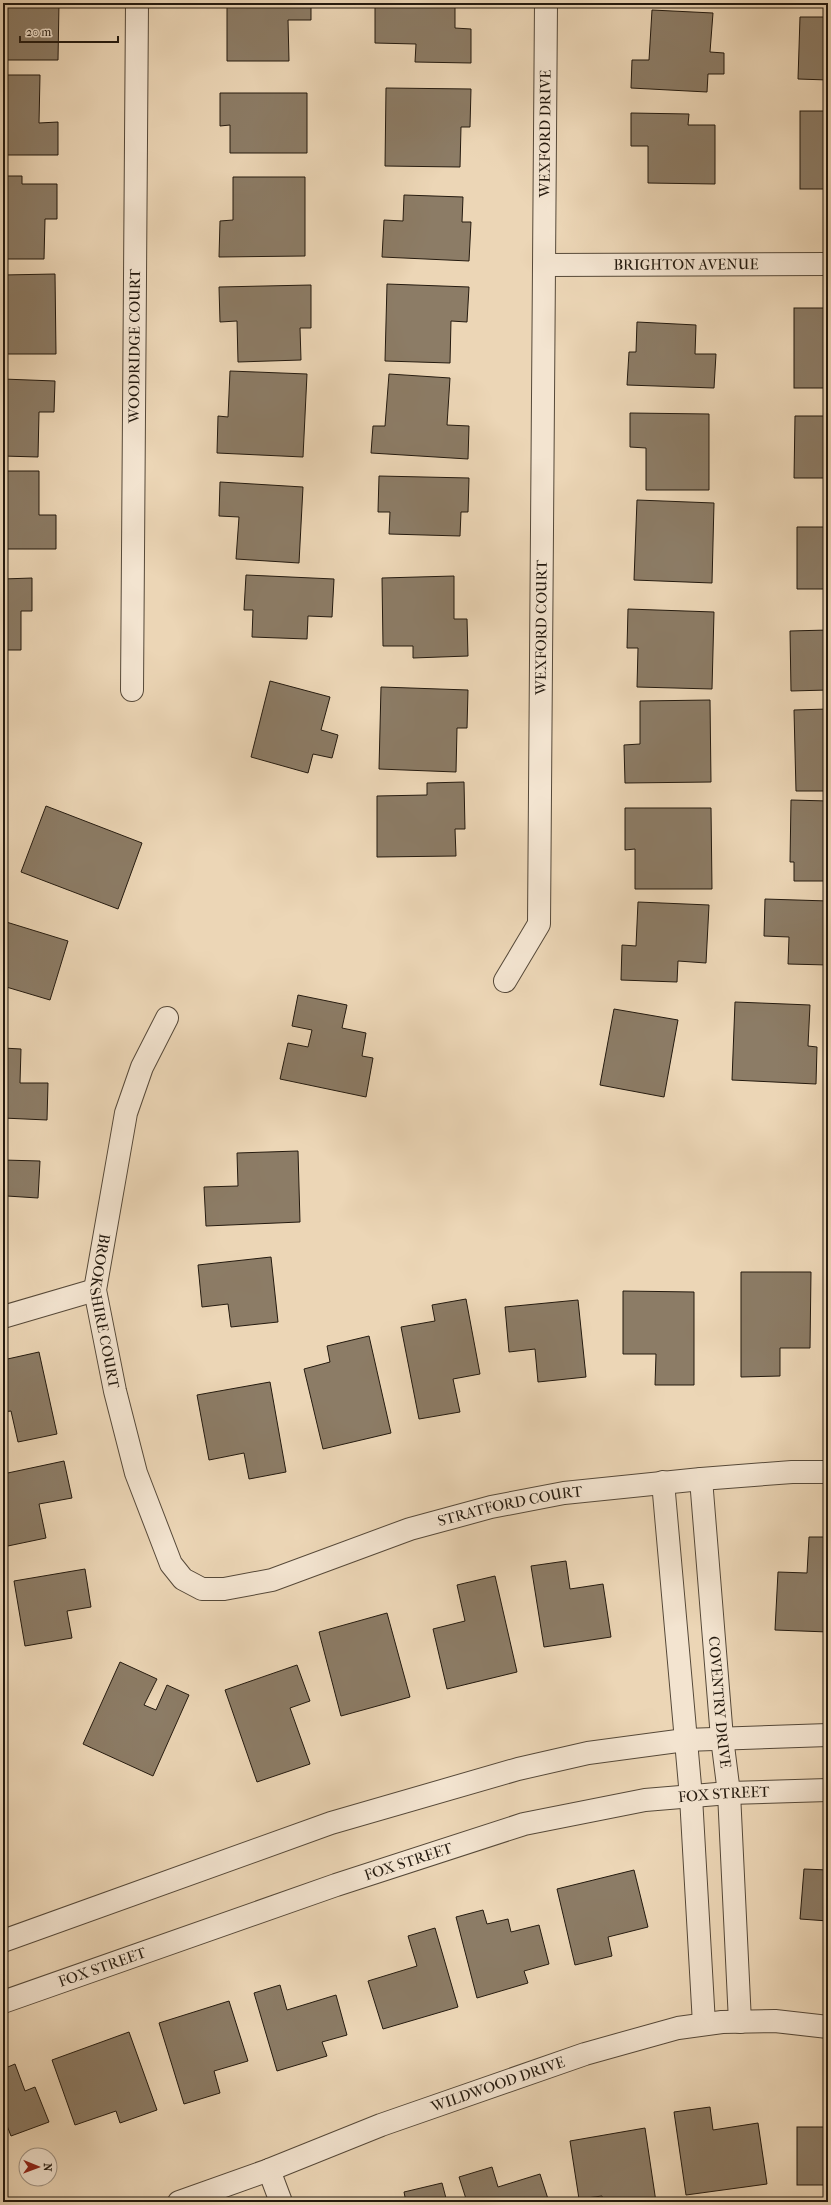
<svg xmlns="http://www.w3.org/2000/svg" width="831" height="2205" viewBox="0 0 831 2205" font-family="'IM FELL French Canon',serif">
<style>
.building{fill:#8c7c66;stroke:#241a0f}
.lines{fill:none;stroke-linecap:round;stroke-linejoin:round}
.minor-casing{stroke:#564939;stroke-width:24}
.minor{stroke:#f3e4d0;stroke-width:22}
.labels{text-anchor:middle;stroke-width:4;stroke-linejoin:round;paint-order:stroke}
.street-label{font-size:15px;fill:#241a0f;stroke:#f3e4d0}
</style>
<rect width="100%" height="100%" fill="#ecd6b6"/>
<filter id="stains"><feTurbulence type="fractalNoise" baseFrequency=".005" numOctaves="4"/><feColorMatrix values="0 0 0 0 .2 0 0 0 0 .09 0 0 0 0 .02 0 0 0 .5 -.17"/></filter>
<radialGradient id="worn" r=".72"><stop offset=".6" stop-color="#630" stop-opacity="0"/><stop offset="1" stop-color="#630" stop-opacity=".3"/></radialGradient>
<g class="building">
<polygon points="3,3 59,3 58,60 3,60"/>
<polygon points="227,3 311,3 311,20 288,20 289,61 227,61"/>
<polygon points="387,3 455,3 455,28 471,29 471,63 415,62 416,44 375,43 375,7 387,7"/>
<polygon points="652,10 713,13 710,52 724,53 724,74 708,74 707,92 631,88 632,60 649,60"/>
<polygon points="800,17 828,17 828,80 798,79"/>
<polygon points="3,75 40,75 39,123 58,122 58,155 3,155"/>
<polygon points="386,88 471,89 470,127 461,127 460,167 385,166"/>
<polygon points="220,93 307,93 307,153 230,153 230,125 220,126"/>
<rect x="800" y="111" width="28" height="78"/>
<polygon points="631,113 689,114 688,125 715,125 715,184 648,183 648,146 631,146"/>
<polygon points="3,176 22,176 22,184 57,184 57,219 45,219 44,259 3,259"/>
<polygon points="233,177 305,177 305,256 219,257 220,221 233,220"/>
<polygon points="404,195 463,197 462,222 471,222 469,261 382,257 384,220 403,221"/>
<polygon points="55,274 56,354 3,354 3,275"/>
<polygon points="387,284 469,287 467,322 451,321 450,363 385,361"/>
<polygon points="311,285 311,328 300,328 301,360 238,362 237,321 220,322 219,287"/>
<rect x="794" y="308" width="34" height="80"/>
<polygon points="637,322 696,325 695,354 716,354 714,388 627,385 629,352 636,352"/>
<polygon points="230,371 307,374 303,457 217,453 218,416 228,417"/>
<polygon points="389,374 450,378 447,425 469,426 468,459 371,453 373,426 385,426"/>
<polygon points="3,379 55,381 54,412 39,412 38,457 3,456"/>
<polygon points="630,413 709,414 709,490 646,490 646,448 630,447"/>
<polygon points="795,416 828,416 828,478 794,478"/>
<polygon points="3,471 39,471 39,515 56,515 56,549 3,549"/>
<polygon points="379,476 469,478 468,512 461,512 460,536 389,534 390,512 378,512"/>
<polygon points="220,482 303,487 299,563 236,559 239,517 219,516"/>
<polygon points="637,500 714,503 712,583 634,580"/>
<polygon points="824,514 828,514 828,589 797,589 797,527 824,527"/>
<polygon points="246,575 334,579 332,617 308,616 307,639 252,637 253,610 244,610"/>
<polygon points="454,576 454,619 467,619 468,656 413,658 413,646 383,646 382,578"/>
<polygon points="32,578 32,611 21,611 21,650 3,650 3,579"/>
<polygon points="628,609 714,612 712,689 637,687 638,648 627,648"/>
<polygon points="828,630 828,690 791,691 790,631"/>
<polygon points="270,681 330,697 321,730 338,735 332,758 313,754 308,773 251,757"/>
<polygon points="381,687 468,690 467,728 457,728 456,772 379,769"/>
<polygon points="710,700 711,782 625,783 624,745 640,744 640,701"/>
<polygon points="828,709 828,791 796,791 794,710"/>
<polygon points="464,782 465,829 455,829 456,856 377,857 377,796 427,795 427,783"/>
<polygon points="791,800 828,801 828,881 794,881 794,862 790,862"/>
<polygon points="46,806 142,843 118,909 21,872"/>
<polygon points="625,808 711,808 712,889 635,889 635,849 625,850"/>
<polygon points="765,899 828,901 828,965 788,964 789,937 764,936"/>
<polygon points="638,902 709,905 706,963 678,961 677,982 621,980 622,945 636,946"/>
<polygon points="3,921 68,941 50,1000 3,986"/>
<polygon points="298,995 347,1005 342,1028 366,1033 362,1056 373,1058 366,1097 280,1079 288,1043 308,1047 312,1030 292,1026"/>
<polygon points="735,1002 810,1005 808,1046 817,1047 816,1084 732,1080"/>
<polygon points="614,1009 678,1020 664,1097 600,1085"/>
<polygon points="3,1048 21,1049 20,1083 48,1083 47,1120 3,1118"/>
<polygon points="298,1151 300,1222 206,1226 204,1187 238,1186 237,1153"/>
<polygon points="3,1160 40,1161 38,1198 7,1196 5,1231 3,1231"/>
<polygon points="271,1257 278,1322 231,1327 228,1304 202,1307 198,1265"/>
<polygon points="741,1272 811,1272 810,1348 780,1348 780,1376 741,1377"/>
<polygon points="623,1291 694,1292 694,1385 655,1385 656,1354 623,1354"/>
<polygon points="466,1299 480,1374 453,1379 460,1412 419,1419 401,1327 435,1321 432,1305"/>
<polygon points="578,1300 586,1377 538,1382 535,1349 509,1352 505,1307"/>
<polygon points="369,1336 391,1433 323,1449 304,1369 330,1362 327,1346"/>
<polygon points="39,1352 57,1434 18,1442 11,1411 3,1412 3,1360"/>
<polygon points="270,1382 286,1472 249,1479 244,1453 209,1460 197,1395"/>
<polygon points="64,1461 72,1498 39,1504 46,1538 3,1547 3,1474"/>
<polygon points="809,1537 828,1537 828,1632 775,1630 778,1572 807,1573"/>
<polygon points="566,1561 570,1589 603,1584 611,1637 544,1647 531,1566"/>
<polygon points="85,1569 91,1607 67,1611 72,1638 25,1646 14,1581"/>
<polygon points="495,1576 517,1672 447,1689 433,1629 465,1621 457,1585"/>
<polygon points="387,1613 410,1697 341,1716 319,1632"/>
<polygon points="120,1662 157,1679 144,1705 156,1710 167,1685 189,1695 153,1776 83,1744"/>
<polygon points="297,1665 310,1701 290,1708 310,1764 257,1782 225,1690"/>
<polygon points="804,1869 828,1870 828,1921 800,1919"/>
<polygon points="634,1870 648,1927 608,1937 612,1956 575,1965 557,1889"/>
<polygon points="483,1910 487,1924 508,1919 511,1932 539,1925 549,1964 524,1971 528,1983 477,1998 456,1917"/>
<polygon points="435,1928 458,2007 383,2029 368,1981 417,1966 408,1936"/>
<polygon points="280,1985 287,2010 336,1995 347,2035 322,2042 327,2056 277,2071 254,1993"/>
<polygon points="229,2001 248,2061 214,2071 220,2093 184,2104 159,2023"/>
<polygon points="129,2032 157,2110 120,2123 116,2111 75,2125 52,2060"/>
<polygon points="15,2064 25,2091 35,2087 49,2122 11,2136 6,2123 3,2125 3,2069"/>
<polygon points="710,2107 713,2130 758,2123 767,2184 686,2195 674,2112"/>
<rect x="797" y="2127" width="31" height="58"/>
<polygon points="645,2128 656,2202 603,2202 602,2196 579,2199 570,2141"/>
<polygon points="492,2167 498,2187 540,2174 549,2202 467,2202 459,2177"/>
<polygon points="442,2183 447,2202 406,2202 404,2192"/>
</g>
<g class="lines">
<g class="minor-casing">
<g id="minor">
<path id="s1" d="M545 265 828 264"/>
<path id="s2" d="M132 690 137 3"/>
<path id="s3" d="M505 981 539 924 546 3"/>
<path id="s4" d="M167 1018 142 1067 126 1113 95 1290 115 1391 136 1473 171 1564 183 1579 202 1589H224L272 1580 410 1529 491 1507 564 1493 701 1479 792 1472H828"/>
<polyline points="3,1317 95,1290"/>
<path id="s5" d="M701 1479 722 1738 729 1793 740 2022"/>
<polyline points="663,1482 691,1797 704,2024"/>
<polyline points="3,1941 331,1823 518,1769 588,1753 685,1740 828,1735"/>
<path id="s6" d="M3 2002 336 1885 524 1824 645 1800 729 1793 828 1790"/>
<polyline points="269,2170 281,2202"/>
<path id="s7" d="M179 2202 269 2170 381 2125 585 2054 678 2028 722 2022 775 2021 828 2027"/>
</g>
</g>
<use href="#minor" class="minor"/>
</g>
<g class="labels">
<g class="street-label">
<text dy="5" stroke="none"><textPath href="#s3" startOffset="857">WEXFORD DRIVE</textPath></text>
<text dy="5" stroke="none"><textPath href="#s1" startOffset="141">BRIGHTON AVENUE</textPath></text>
<text dy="5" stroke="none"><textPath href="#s2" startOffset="344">WOODRIDGE COURT</textPath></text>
<text dy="5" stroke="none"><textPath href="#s3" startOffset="363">WEXFORD COURT</textPath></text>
<text dy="5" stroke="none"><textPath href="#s4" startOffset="305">BROOKSHIRE COURT</textPath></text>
<text dy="5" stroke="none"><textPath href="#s4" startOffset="930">STRATFORD COURT</textPath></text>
<text dy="5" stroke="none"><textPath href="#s5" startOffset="224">COVENTRY DRIVE</textPath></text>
<text dy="5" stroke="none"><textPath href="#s6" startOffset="753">FOX STREET</textPath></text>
<text dy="5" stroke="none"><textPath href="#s6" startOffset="429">FOX STREET</textPath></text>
<text dy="5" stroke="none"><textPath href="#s6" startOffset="105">FOX STREET</textPath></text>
<text dy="5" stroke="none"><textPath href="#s7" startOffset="340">WILDWOOD DRIVE</textPath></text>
</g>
</g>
<rect width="831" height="2205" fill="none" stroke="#ecd6b6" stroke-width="16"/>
<rect x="4" y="4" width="823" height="2197" fill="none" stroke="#241a0f" stroke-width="2"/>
<rect x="8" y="8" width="815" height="2189" fill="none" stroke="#241a0f"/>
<g transform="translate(38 2167) rotate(91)"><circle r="19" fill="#f3e4d0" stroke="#a09383"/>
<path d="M0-3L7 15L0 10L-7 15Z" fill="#8f2418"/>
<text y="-6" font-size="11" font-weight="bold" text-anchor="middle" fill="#241a0f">N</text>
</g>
<path d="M20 36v6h98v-6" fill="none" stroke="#241a0f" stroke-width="2"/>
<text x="26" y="36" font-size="12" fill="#241a0f" stroke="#f3e4d0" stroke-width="3" paint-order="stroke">20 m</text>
<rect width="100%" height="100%" filter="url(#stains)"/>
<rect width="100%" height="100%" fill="url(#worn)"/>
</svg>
